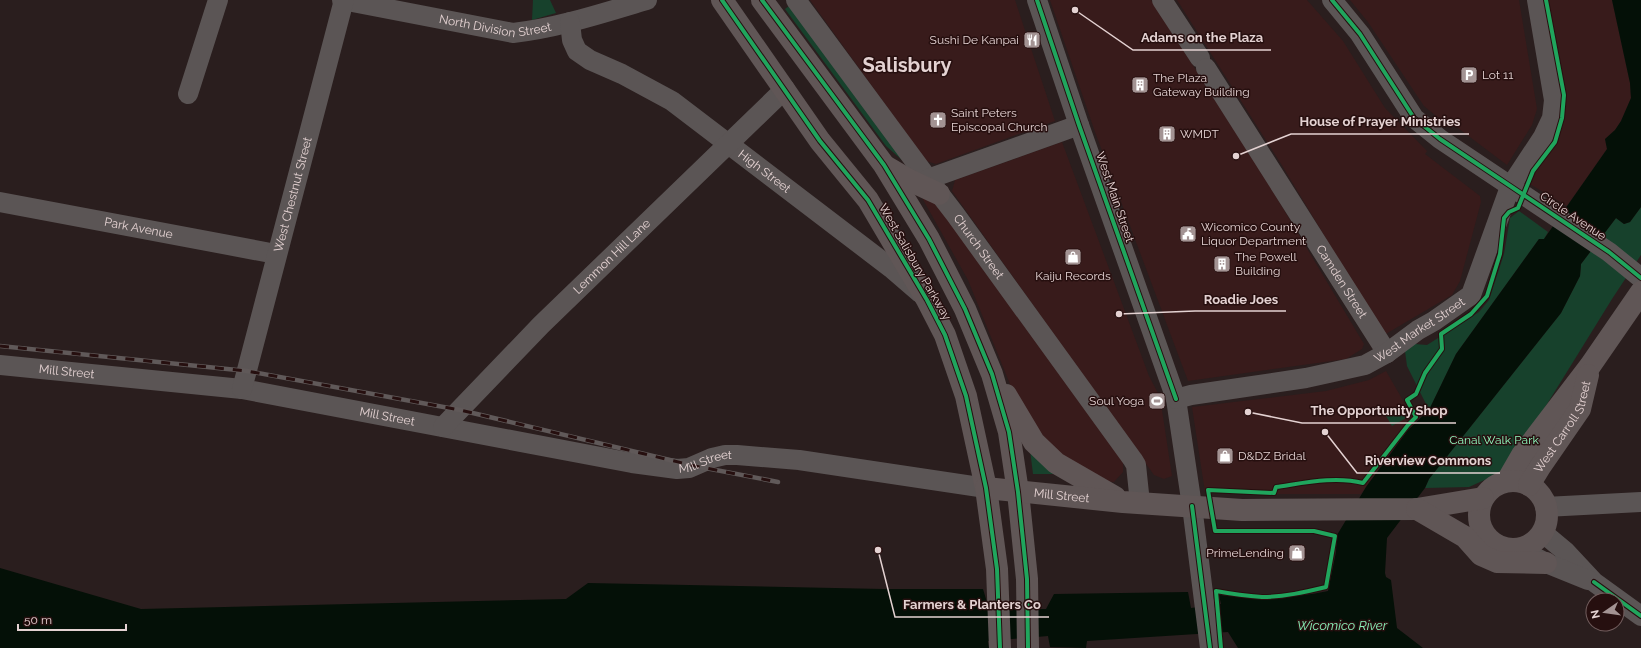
<svg xmlns="http://www.w3.org/2000/svg" width="1641" height="648" viewBox="0 0 1641 648" font-family="Raleway,sans-serif">
<style>
.built{fill:#381b1b}
.green{fill:#17412c}
.water{fill:#041007}
.lines{fill:none;stroke-linecap:round;stroke-linejoin:round}
.minor{stroke:#5b5555;stroke-width:20}
.major{stroke:#605656;stroke-width:22}
.rail-casing{stroke:#605959;stroke-width:4.5}
.rail{stroke:#260f0f;stroke-width:3;stroke-dasharray:9;stroke-linecap:butt}
.cycleway-casing{stroke:#260f0f;stroke-width:6}
.cycleway{stroke:#20a55d;stroke-width:4}
.labels{text-anchor:middle;stroke-width:3;stroke-linejoin:round;paint-order:stroke}
.street-label{font-size:12px;fill:#e4d2d2;stroke:#260f0f}
.poi-label{font-size:12px;fill:#e4d2d2;stroke:#260f0f;text-anchor:start}
.park-label{font-size:12px;fill:#90fabf;stroke:#260f0f}
.water-label{font-size:13px;font-style:italic;fill:#87f0b7;stroke:#260f0f}
.town-label{font-size:20px;font-weight:bold;fill:#e4d2d2;stroke:#260f0f}
.leader{fill:none;stroke:#e4d2d2;stroke-width:1.5}
.callout-dot{fill:#e4d2d2;stroke:#260f0f;stroke-width:1.5}
.callout-label{font-size:13px;text-anchor:middle;font-weight:bold;fill:#e4d2d2;stroke:#260f0f;stroke-width:3;stroke-linejoin:round;paint-order:stroke}
</style>
<rect width="100%" height="100%" fill="#2a1e1e"/>
<g class="built">
<polygon points="810,0 1015,0 1055,121 936,164 926,161"/>
<polygon points="1050,0 1151,0 1265,178 1364,344 1362,349 1346,359 1188,381 1095,132"/>
<polygon points="1177,0 1307,0 1343,41 1385,108 1427,151 1425,154 1480,196 1481,202 1460,281 1452,295 1384,335 1283,167"/>
<polygon points="1350,0 1519,0 1537,109 1532,125 1507,165 1450,122 1447,125 1424,106 1368,22"/>
<polygon points="1548,0 1612,0 1630,83 1631,98 1621,121 1615,130 1605,139 1607,149 1567,206 1528,183 1557,137 1564,101"/>
<polygon points="1062,142 1149,376 1160,397 1172,476 1164,479 1154,475 952,191 955,180"/>
<polygon points="921,196 937,203 1123,461 1123,472 1114,482 1087,480 1060,463 1018,404 968,280"/>
<polygon points="1386,371 1416,423 1401,439 1361,494 1267,494 1205,492 1192,407 1326,391 1369,380"/>
</g>
<g class="green">
<polygon points="533,0 550,0 556,13 532,20"/>
<polygon points="792,4 910,167 886,146 785,9"/>
<polygon points="1641,207 1641,255 1612,299 1518,451 1500,473 1469,487 1425,488 1429,479 1561,313 1580,276 1581,264 1616,218 1624,224 1630,222"/>
<polygon points="1519,211 1548,232 1544,239 1539,239 1456,354 1429,410 1407,366 1405,351 1415,344 1427,345 1479,312 1489,300 1504,254 1510,218"/>
<polygon points="1402,406 1408,417 1392,426 1386,416"/>
<polygon points="1030,450 1055,474 1033,474"/>
</g>
<path class="water" d="M1612 0H1641V207L1630 222 1624 224 1616 218 1581 264 1580 276 1561 313 1429 479 1425 488 1387 538 1385 573 1386 577 1391 580 1397 628 1423 648H1238L1228 632 1087 641 1086 648 1050 647 1048 636 988 641 989 648H0V568L141 609 566 599 588 583 883 589H983L989 609H1046L1054 594 1188 592 1191 608 1221 604 1219 595C1256 598 1292 599 1328 591L1336 552 1337 535 1366 487 1408 430 1429 410 1456 354 1539 239H1544L1607 149 1605 139 1615 130 1621 121 1631 98 1630 83Z"/>
<g class="lines">
<g class="minor">
<path id="s1" d="M342 0 513 33C558 28 603 13 647 0"/>
<path id="s2" d="M796 0 928 179 955 214 1133 460 1136 465 1140 503"/>
<polyline points="1037,0 1079,125 1176,399 1192,506 1210,648"/>
<polyline points="1162,0 1200,58"/>
<polyline points="1332,0 1360,34 1414,118 1440,139 1609,252 1641,278"/>
<path id="s3" d="M570 22 572 40 577 51 590 60 622 74 672 101 891 268 920 293"/>
<path id="s4" d="M1206 68 1387 353"/>
<polyline points="188,94 218,0"/>
<polyline points="928,179 1079,125"/>
<path id="s5" d="M0 202 276 254"/>
<path id="s6" d="M0 365 242 389 632 463 677 469 689 468 712 458 725 455H737L799 460 986 488"/>
<path id="s7" d="M242 389 344 0"/>
<path id="s8" d="M1176 399 1191 395 1306 378 1365 365 1387 353 1418 330 1434 321 1471 295 1510 187 1543 137 1552 118 1554 100 1537 0"/>
<path id="s9" d="M443 427 541 325 785 89"/>
<polyline points="1545,507 1641,502"/>
<polyline points="1542,532 1566,552 1594,582 1641,616"/>
<polyline points="1517,548 1546,563 1588,580"/>
</g>
<g class="major">
<polyline points="722,0 820,141 868,200 927,300 945,335 966,396 986,488 997,569 1000,648"/>
<polyline points="762,0 884,165 929,239 965,309 992,374 1009,432 1018,492 1027,579 1028,648"/>
<polyline points="885,166 909,180 939,194"/>
<polyline points="1006,395 1034,442 1056,463 1115,497"/>
<polyline points="1507,481 1522,455 1590,366 1641,292"/>
<circle cx="1513" cy="515" r="34"/>
<path id="s10" d="M1529 485 1540 467 1580 409 1588 375"/>
<path id="s11" d="M986 488 1123 502 1242 510 1417 509 1483 498"/>
<polyline points="1417,509 1465,537 1481,555 1497,562 1546,563"/>
</g>
<g class="rail-casing">
<polyline id="rail" points="0,346 247,371 460,410 695,466 778,482"/>
</g>
<use href="#rail" class="rail"/>
<g class="cycleway-casing">
<g id="cycleway">
<polyline points="722,0 820,141 868,200 927,300 945,335 966,396 986,488 997,569 1000,648"/>
<polyline points="762,0 884,165 929,239 965,309 992,374 1009,432 1018,492 1027,579 1028,648"/>
<polyline points="1037,0 1079,125 1176,399"/>
<polyline points="1332,0 1360,34 1414,118 1440,139 1609,252 1641,278"/>
<polyline points="1192,506 1210,648"/>
<polyline points="1594,582 1641,616"/>
<path d="M1221 648 1216 591C1232 594 1247 596 1262 597 1284 597 1305 592 1326 587L1335 536 1314 531H1215L1208 490 1274 493 1276 487C1304 483 1335 476 1363 483L1408 425 1416 417 1407 400 1416 394 1425 373 1442 349 1441 334 1471 314 1487 296 1500 254 1504 218 1509 212 1518 208 1533 171 1555 142 1562 118 1564 95 1546 0"/>
</g>
</g>
<use href="#cycleway" class="cycleway"/>
</g>
<defs>
<g id="restaurant-square" transform="scale(0.9)"><rect x="-9" y="-9" width="18" height="18" rx="4" fill="#a39393" stroke="#260f0f"/><path d="M-5-6h1v4h1v-4h1v4h1v-4h1v5L-1.5 .5V6h-2V.5L-5-1ZM5-6V6H3V1.5H1.5Q1.5-4 5-6Z" fill="#fff"/></g>
<g id="parking-square" transform="scale(0.9)"><rect x="-9" y="-9" width="18" height="18" rx="4" fill="#a39393" stroke="#260f0f"/><path d="M-3.5-5.5H1a3.5 3.5 0 0 1 0 7H-1V5.5H-3.5ZM-1-3.4V-.6H.8a1.4 1.4 0 0 0 0-2.8Z" fill="#fff"/></g>
<g id="building-square" transform="scale(0.9)"><rect x="-9" y="-9" width="18" height="18" rx="4" fill="#a39393" stroke="#260f0f"/><path d="M-4-6H4V6H1V3H-1V6H-4ZM-2.5-4.3h1.7v1.8h-1.7ZM.8-4.3h1.7v1.8H.8ZM-2.5-1h1.7V.8h-1.7ZM.8-1h1.7V.8H.8Z" fill="#fff"/></g>
<g id="church-square" transform="scale(0.9)"><rect x="-9" y="-9" width="18" height="18" rx="4" fill="#a39393" stroke="#260f0f"/><path d="M-1.2-6h2.4v3.5h3.3v2.4h-3.3V6h-2.4V-.1h-3.3v-2.4h3.3Z" fill="#fff"/></g>
<g id="civic-square" transform="scale(0.9)"><rect x="-9" y="-9" width="18" height="18" rx="4" fill="#a39393" stroke="#260f0f"/><path d="M-.6-6.5H3V-4.5H.6V-3L4-1V1h2V6H-6V1h2V-1L-.6-3ZM-1.2 2.5V6h2.4V2.5Z" fill="#fff"/></g>
<g id="shop-square" transform="scale(0.9)"><rect x="-9" y="-9" width="18" height="18" rx="4" fill="#a39393" stroke="#260f0f"/><path d="M-5-2.5h2.3a2.7 3.5 0 0 1 5.4 0H5L5.5 6h-11ZM-1.5-2.5h3a1.5 2.3 0 0 0-3 0Z" fill="#fff"/></g>
<g id="stadium-square" transform="scale(0.9)"><rect x="-9" y="-9" width="18" height="18" rx="4" fill="#a39393" stroke="#260f0f"/><path d="M0-5a6.5 5 0 1 0 0 10a6.5 5 0 1 0 0-10ZM-3.5-1.8h7v3.6h-7Z" fill="#fff"/></g>
</defs>
<g fill-rule="evenodd">
<use href="#restaurant-square" x="1032" y="40"/>
<use href="#parking-square" x="1469" y="75"/>
<use href="#building-square" x="1140" y="85"/>
<use href="#church-square" x="938" y="120"/>
<use href="#building-square" x="1167" y="134"/>
<use href="#civic-square" x="1188" y="234"/>
<use href="#shop-square" x="1073" y="257"/>
<use href="#building-square" x="1222" y="264"/>
<use href="#stadium-square" x="1157" y="401"/>
<use href="#shop-square" x="1225" y="456"/>
<use href="#shop-square" x="1297" y="553"/>
</g>
<g class="labels">
<g class="street-label">
<text dy="4" stroke="none"><textPath href="#s1" startOffset="156">North Division Street</textPath></text>
<text dy="4" stroke="none"><textPath href="#s3" startOffset="254">High Street</textPath></text>
<text dy="4" stroke="none"><textPath href="#s7" startOffset="201">West Chestnut Street</textPath></text>
<text transform="translate(1115 197) rotate(71)" y="4">West Main Street</text>
<text transform="translate(1573 216) rotate(34)" y="4">Circle Avenue</text>
<text dy="4" stroke="none"><textPath href="#s5" startOffset="141">Park Avenue</textPath></text>
<text dy="4" stroke="none"><textPath href="#s2" startOffset="307">Church Street</textPath></text>
<text dy="4" stroke="none"><textPath href="#s9" startOffset="240">Lemmon Hill Lane</textPath></text>
<text transform="translate(915 262) rotate(60)" y="4">West Salisbury Parkway</text>
<text dy="4" stroke="none"><textPath href="#s4" startOffset="253">Camden Street</textPath></text>
<text dy="4" stroke="none"><textPath href="#s8" startOffset="257">West Market Street</textPath></text>
<text dy="4" stroke="none"><textPath href="#s6" startOffset="67">Mill Street</textPath></text>
<text dy="4" stroke="none"><textPath href="#s6" startOffset="391">Mill Street</textPath></text>
<text dy="4" stroke="none"><textPath href="#s10" startOffset="68">West Carroll Street</textPath></text>
<text dy="4" stroke="none"><textPath href="#s6" startOffset="715">Mill Street</textPath></text>
<text dy="4" stroke="none"><textPath href="#s11" startOffset="76">Mill Street</textPath></text>
</g>
<g class="poi-label">
<text x="1019" y="44" text-anchor="end">Sushi De Kanpai</text>
<text x="1482" y="79">Lot 11</text>
<text x="1153" y="82">The Plaza<tspan x="1153" dy="14">Gateway Building</tspan></text>
<text x="951" y="117">Saint Peters<tspan x="951" dy="14">Episcopal Church</tspan></text>
<text x="1180" y="138">WMDT</text>
<text x="1201" y="231">Wicomico County<tspan x="1201" dy="14">Liquor Department</tspan></text>
<text x="1235" y="261">The Powell<tspan x="1235" dy="14">Building</tspan></text>
<text x="1073" y="280" text-anchor="middle">Kaiju Records</text>
<text x="1144" y="405" text-anchor="end">Soul Yoga</text>
<text x="1238" y="460">D&amp;DZ Bridal</text>
<text x="1284" y="557" text-anchor="end">PrimeLending</text>
</g>
<g class="park-label">
<text x="1494" y="444">Canal Walk Park</text>
</g>
<g class="water-label">
<text x="1342" y="630">Wicomico River</text>
</g>
<g class="town-label">
<text x="907" y="72">Salisbury</text>
</g>
</g>
<path class="leader" d="M1075 10L1133 50H1271M1236 156L1291 134H1469M1119 314L1195 311H1286M1248 412L1302 423H1456M1325 432L1357 473H1500M878 550L895 617H1049"/>
<g class="callout-dot">
<circle cx="1075" cy="10" r="4"/>
<circle cx="1236" cy="156" r="4"/>
<circle cx="1119" cy="314" r="4"/>
<circle cx="1248" cy="412" r="4"/>
<circle cx="1325" cy="432" r="4"/>
<circle cx="878" cy="550" r="4"/>
</g>
<g class="callout-label">
<text x="1202" y="42">Adams on the Plaza</text>
<text x="1380" y="126">House of Prayer Ministries</text>
<text x="1241" y="304">Roadie Joes</text>
<text x="1379" y="415">The Opportunity Shop</text>
<text x="1428" y="465">Riverview Commons</text>
<text x="972" y="609">Farmers &amp; Planters Co</text>
</g>
<g transform="translate(1605 612) rotate(257)"><circle r="19" fill="#260f0f" stroke="#725d5d"/>
<path d="M0-3L7 15L0 10L-7 15Z" fill="#a39393"/>
<text y="-6" font-size="11" font-weight="bold" text-anchor="middle" fill="#e4d2d2">N</text>
</g>
<path d="M18 624v6h108v-6" fill="none" stroke="#e4d2d2" stroke-width="2"/>
<text x="24" y="624" font-size="12" fill="#e4d2d2" stroke="#260f0f" stroke-width="3" paint-order="stroke">50 m</text>
</svg>
